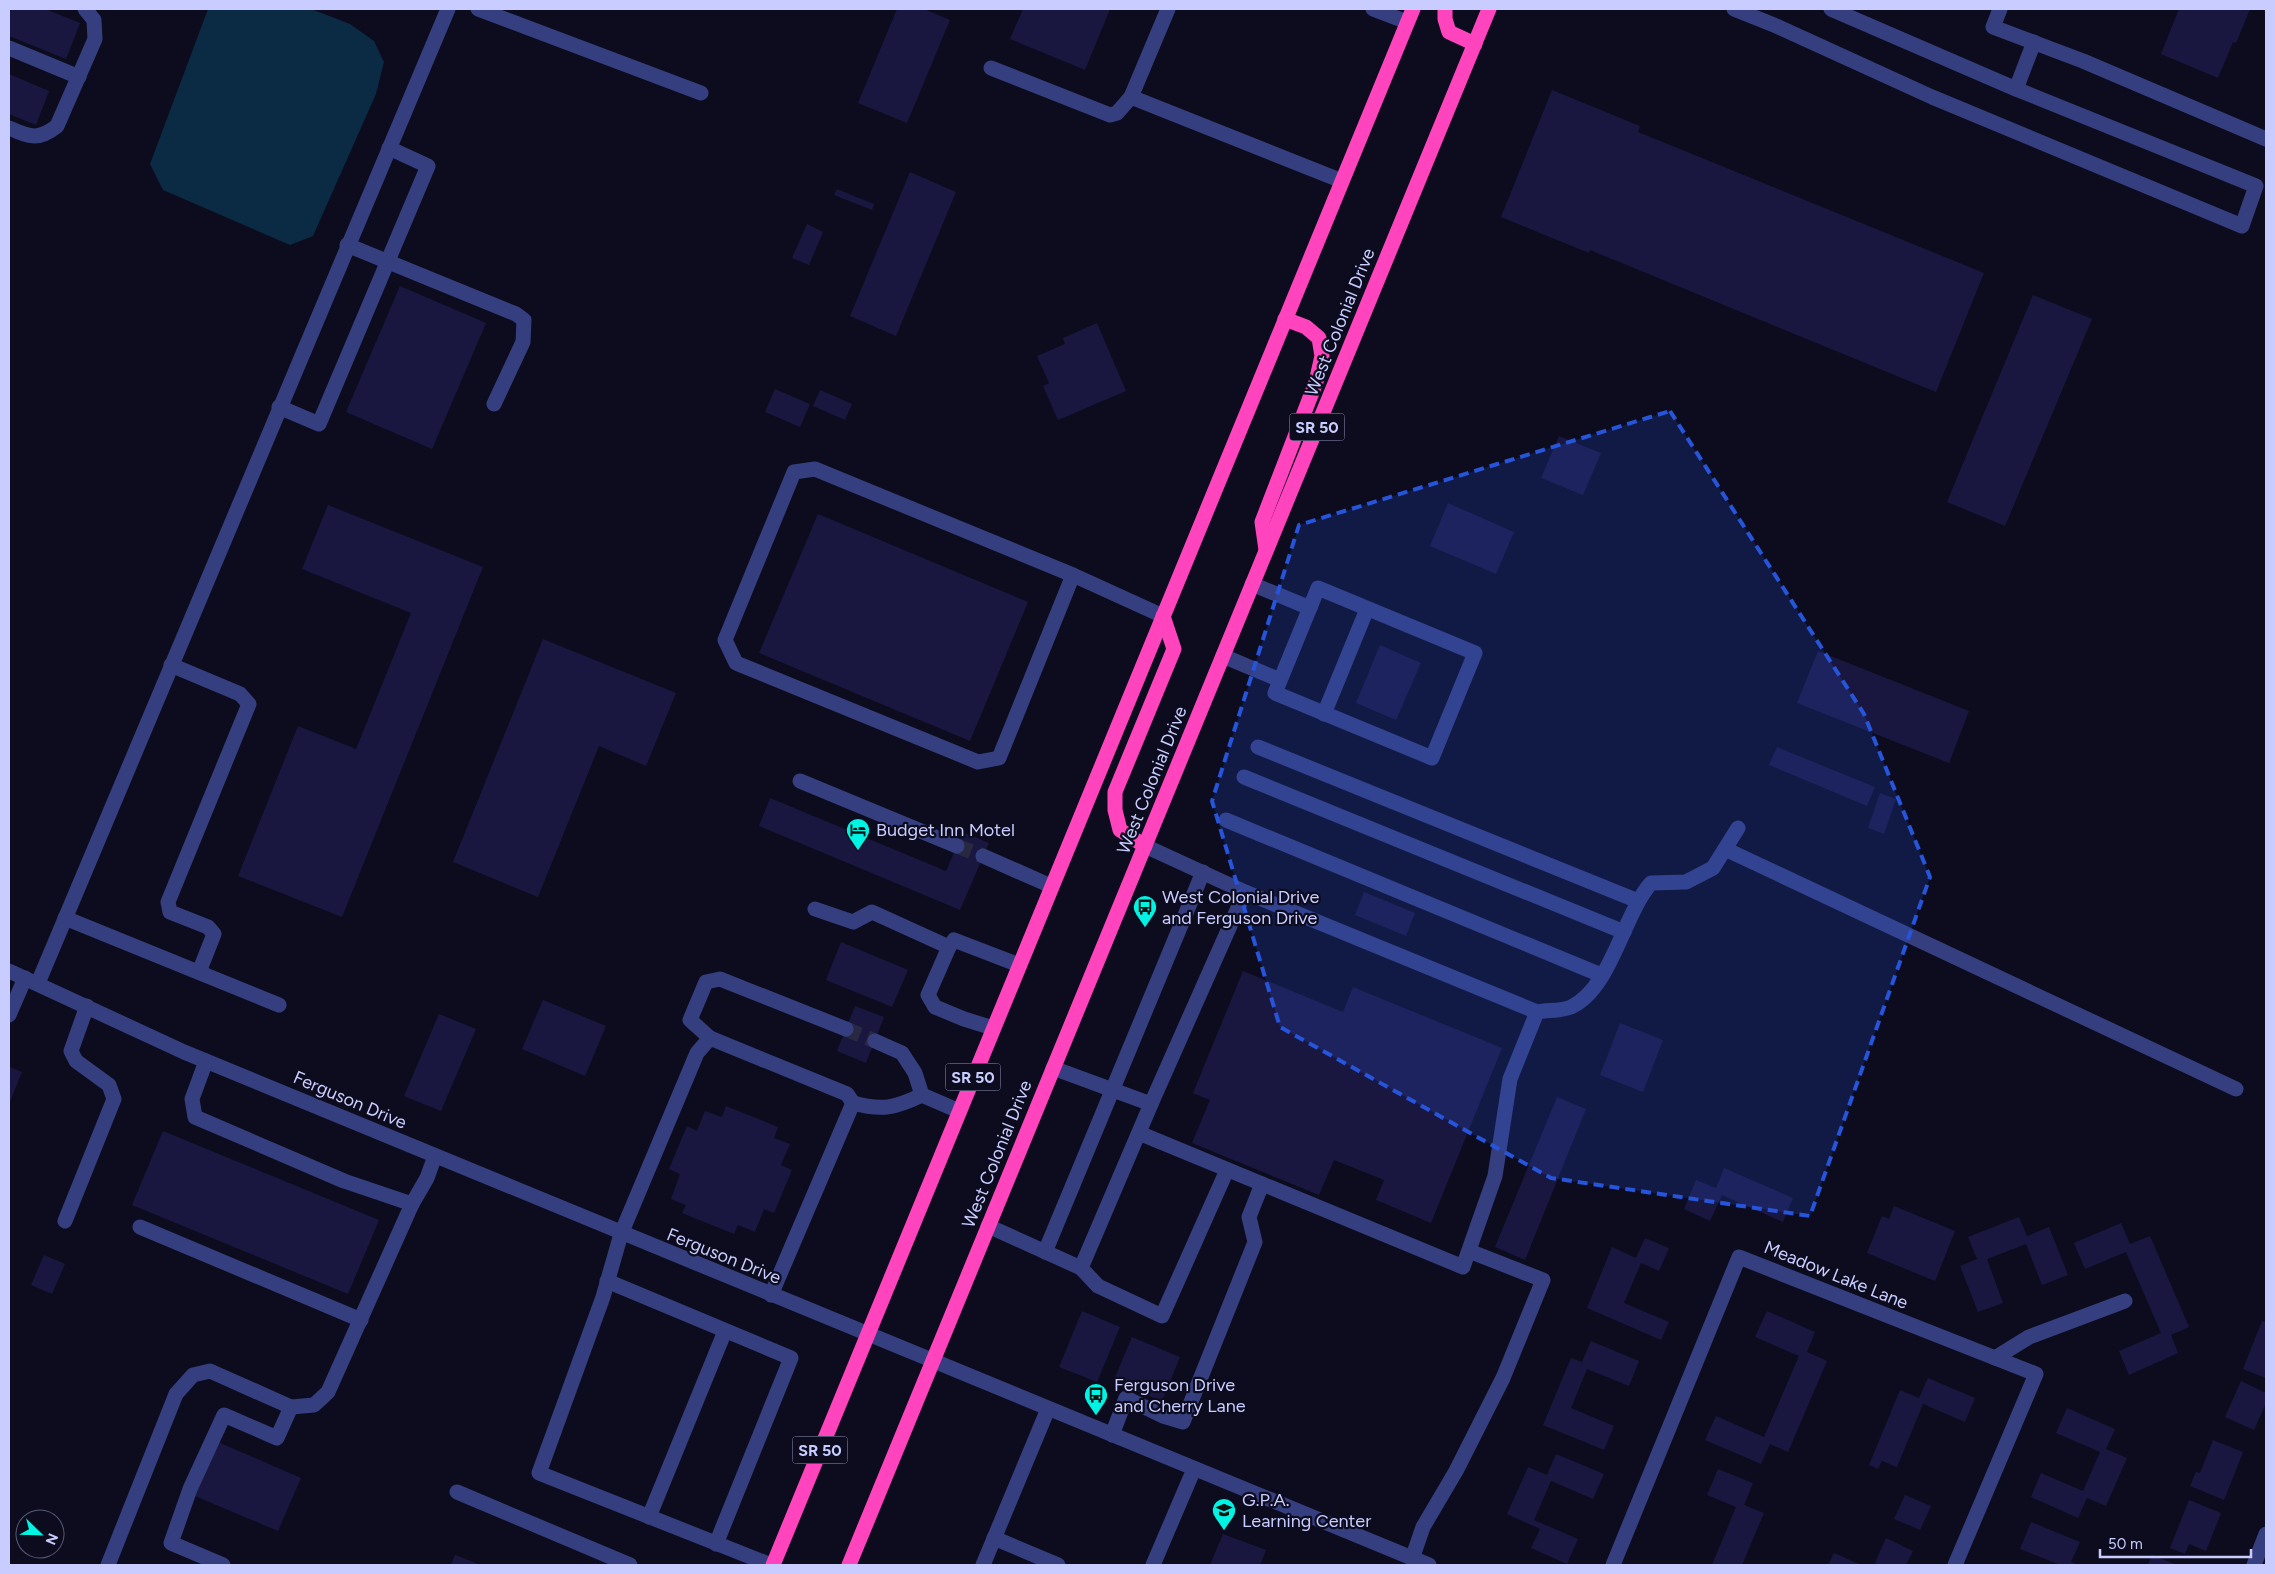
<svg xmlns="http://www.w3.org/2000/svg" width="2275" height="1574" viewBox="0 0 2275 1574" font-family="Figtree,sans-serif">
<style>
.water{fill:#0b2a43}
.building{fill:#191740}
.lines{fill:none;stroke-linecap:round;stroke-linejoin:round}
.minor-tunnel{stroke:#282940;stroke-width:15;stroke-dasharray:15 8;stroke-linecap:butt}
.minor{stroke:#353f7f;stroke-width:15}
.highway{stroke:#ff44bd;stroke-width:15}
.marked{fill:#2654da;fill-opacity:0.2;stroke:#2654da;stroke-width:4;stroke-dasharray:10 6;stroke-linejoin:round}
.labels{text-anchor:middle;stroke-width:4.5;stroke-linejoin:round;paint-order:stroke}
.shield{fill:#0c0c1e;stroke:#9092bc;stroke-width:1}
.shield-label{font-size:16px;font-weight:bold;fill:#c9ccff}
.street-label{font-size:18px;fill:#c9ccff;stroke:#0c0c1e}
.poi-label{font-size:18px;fill:#c9ccff;stroke:#0c0c1e;text-anchor:start}
</style>
<rect width="100%" height="100%" fill="#0c0c1e"/>
<polygon class="water" points="208,9 311,9 350,24 374,41 384,62 376,94 313,236 290,245 163,190 150,164"/>
<g class="building">
<polygon points="9,9 45,9 80,23 66,59 9,36"/>
<polygon points="897,9 924,9 950,20 907,123 858,103"/>
<polygon points="1023,9 1110,9 1085,70 1010,39"/>
<polygon points="2179,9 2250,9 2236,43 2233,42 2218,78 2161,54"/>
<polygon points="9,74 49,91 36,125 9,114"/>
<polygon points="1552,90 1640,126 1638,132 1984,273 1936,392 1590,250 1589,253 1501,217"/>
<polygon points="910,172 956,192 896,336 850,316"/>
<polygon points="837,189 874,204 872,210 834,195"/>
<polygon points="807,224 823,232 809,265 792,258"/>
<polygon points="400,286 486,323 432,449 346,412"/>
<polygon points="2033,295 2092,319 2005,526 1947,502"/>
<polygon points="1097,323 1126,391 1058,420 1043,386 1049,383 1037,356 1065,344 1063,338"/>
<polygon points="775,389 810,404 800,427 765,412"/>
<polygon points="820,390 852,404 845,420 813,406"/>
<polygon points="1559,436 1601,453 1583,495 1541,478"/>
<polygon points="1448,503 1514,532 1496,574 1430,546"/>
<polygon points="328,505 483,567 342,917 238,876 298,726 356,749 411,613 302,569"/>
<polygon points="818,514 1028,602 970,741 759,653"/>
<polygon points="543,639 676,693 646,766 599,746 538,897 453,862"/>
<polygon points="1380,645 1421,663 1396,720 1356,703"/>
<polygon points="1818,651 1969,711 1949,763 1797,703"/>
<polygon points="1777,747 1875,787 1867,806 1769,765"/>
<polygon points="1880,793 1896,799 1884,834 1868,828"/>
<polygon points="770,798 946,871 963,832 989,843 960,910 759,826"/>
<polygon points="1364,892 1415,913 1406,936 1355,915"/>
<polygon points="841,942 908,970 892,1007 826,980"/>
<polygon points="1243,971 1343,1012 1353,987 1502,1048 1431,1223 1376,1200 1384,1180 1334,1160 1319,1195 1192,1143 1210,1100 1193,1093"/>
<polygon points="543,1000 606,1026 585,1076 522,1049"/>
<polygon points="855,1006 884,1017 866,1063 837,1051"/>
<polygon points="439,1014 476,1029 441,1111 404,1096"/>
<polygon points="1620,1023 1663,1040 1643,1092 1600,1075"/>
<polygon points="9,1067 22,1072 9,1104"/>
<polygon points="1557,1097 1586,1109 1525,1260 1495,1247"/>
<polygon points="726,1106 778,1127 774,1138 790,1144 781,1165 792,1170 774,1213 764,1209 755,1232 738,1225 734,1234 682,1213 686,1205 671,1199 680,1174 669,1169 687,1126 697,1131 705,1111 722,1117"/>
<polygon points="163,1131 379,1220 348,1294 132,1205"/>
<polygon points="1724,1168 1793,1198 1783,1222 1722,1195 1710,1221 1684,1209 1696,1180 1716,1188"/>
<polygon points="1894,1206 1955,1231 1935,1281 1867,1253 1882,1216 1889,1219"/>
<polygon points="2019,1217 2027,1236 2049,1227 2068,1275 2042,1285 2026,1244 1987,1259 2003,1303 1978,1312 1960,1266 1977,1259 1968,1237"/>
<polygon points="2121,1223 2130,1244 2150,1236 2189,1327 2171,1335 2178,1353 2129,1375 2119,1351 2161,1333 2126,1252 2085,1269 2074,1243"/>
<polygon points="1645,1238 1669,1248 1659,1271 1641,1263 1624,1303 1669,1322 1661,1340 1587,1308 1612,1247 1636,1258"/>
<polygon points="44,1255 65,1264 52,1294 31,1285"/>
<polygon points="1082,1311 1120,1327 1097,1382 1059,1367"/>
<polygon points="1767,1311 1815,1332 1807,1352 1827,1361 1788,1452 1770,1444 1761,1464 1705,1440 1716,1416 1764,1437 1799,1356 1755,1337"/>
<polygon points="2262,1321 2266,1322 2266,1378 2243,1369"/>
<polygon points="1132,1337 1180,1357 1162,1401 1113,1382"/>
<polygon points="1591,1341 1639,1361 1629,1386 1587,1369 1571,1408 1614,1426 1604,1450 1543,1425 1571,1358 1582,1362"/>
<polygon points="1928,1378 1975,1398 1965,1422 1923,1404 1897,1467 1882,1461 1878,1469 1869,1465 1900,1390 1919,1398"/>
<polygon points="2241,1381 2266,1393 2266,1403 2254,1430 2225,1417"/>
<polygon points="2067,1408 2115,1429 2106,1449 2127,1458 2106,1506 2087,1498 2078,1518 2031,1497 2041,1473 2083,1491 2100,1452 2056,1433"/>
<polygon points="2213,1440 2243,1452 2224,1500 2190,1486 2196,1472 2200,1473"/>
<polygon points="218,1442 301,1478 278,1531 195,1496"/>
<polygon points="1556,1454 1604,1474 1593,1499 1551,1481 1534,1520 1578,1539 1567,1564 1531,1548 1540,1529 1507,1514 1528,1467 1547,1475"/>
<polygon points="1718,1469 1753,1483 1744,1505 1764,1513 1742,1565 1712,1565 1736,1507 1707,1495"/>
<polygon points="1905,1495 1931,1506 1920,1530 1894,1519"/>
<polygon points="2189,1500 2221,1513 2206,1551 2189,1544 2185,1554 2170,1548"/>
<polygon points="2031,1522 2080,1542 2071,1562 2078,1565 2060,1565 2020,1549"/>
<polygon points="1223,1534 1266,1550 1260,1565 1210,1565"/>
<polygon points="1886,1538 1913,1551 1906,1565 1880,1565 1875,1563"/>
<polygon points="1834,1553 1859,1564 1858,1565 1828,1565"/>
<polygon points="455,1555 481,1565 451,1565"/>
<polygon points="2152,1555 2177,1565 2148,1565"/>
</g>
<g class="lines">
<g class="minor-tunnel">
<polyline points="957,846 983,856"/>
<polyline points="846,1029 875,1041"/>
</g>
<g class="minor">
<polyline points="478,9 701,93"/>
<polyline points="1168,9 1131,97 1342,181"/>
<polyline points="1373,9 1407,22"/>
<polyline points="1734,9 1774,25 1932,97 2242,226 2256,186 2016,89 1831,9"/>
<polyline points="2000,9 1993,27 2083,61 2266,139"/>
<polyline points="9,48 79,77"/>
<polyline points="991,68 1110,115 1117,113 1131,97"/>
<polyline points="2016,89 2034,42"/>
<path d="M9 128C30 137 38 141 57 126L95 39 94 20 85 9"/>
<polyline points="347,245 516,314 524,320 523,342 494,404"/>
<polyline points="279,407 319,424 428,166 389,148"/>
<polyline points="1073,575 999,758 978,762 736,663 725,640 794,472 815,469 1073,575 1163,616"/>
<polyline points="1252,584 1310,608"/>
<polygon points="1318,588 1475,653 1432,758 1275,693"/>
<polyline points="1223,656 1280,680"/>
<polyline points="171,665 240,694 249,704 168,902 170,912 208,927 214,934 199,972"/>
<polyline points="1324,714 1367,609"/>
<polyline points="1258,747 1638,901"/>
<polyline points="1244,777 1624,932"/>
<polyline points="800,781 957,846"/>
<polyline points="1226,820 1601,975"/>
<polyline points="1725,849 2236,1089"/>
<polyline points="983,856 1051,886"/>
<polyline points="815,909 853,922 872,912 949,947 928,995 935,1007 964,1019 993,1028"/>
<polyline points="65,918 279,1005"/>
<polyline points="949,947 954,940 1019,965"/>
<polyline points="9,971 184,1052 1429,1565"/>
<polyline points="38,983 448,9"/>
<path d="M1537 1012C1547 1010 1562 1011 1571 1007 1611 989 1623 915 1651 883L1686 882 1713 868 1738 828"/>
<polyline points="9,1015 25,978"/>
<polyline points="710,1038 690,1020 706,982 720,979 846,1029"/>
<polyline points="875,1041 902,1053 915,1073 922,1095"/>
<polyline points="206,1061 192,1099 195,1117 344,1181 412,1204 427,1178 435,1156"/>
<path d="M853 1103C882 1111 895 1108 922 1095L959 1111"/>
<polyline points="1151,1104 1245,892"/>
<polyline points="1139,1133 1463,1267 1495,1176 1510,1079 1537,1012 1245,892 1145,846"/>
<polyline points="65,1221 114,1099 109,1085 76,1061 71,1051 87,1006"/>
<polyline points="988,1226 1081,1268 1151,1104 1053,1068"/>
<polyline points="140,1227 361,1320"/>
<polyline points="1045,1252 1203,872"/>
<polyline points="1081,1268 1098,1286 1162,1316 1227,1170"/>
<polyline points="607,1281 791,1358 716,1544"/>
<polyline points="771,1295 853,1103 847,1094 710,1038 697,1053 621,1234 603,1297 539,1473 771,1565"/>
<polyline points="1995,1358 2029,1337 2125,1301"/>
<polyline points="1112,1435 1126,1398 1163,1416 1183,1422 1255,1242 1249,1217 1262,1184"/>
<polyline points="457,1492 630,1565"/>
<polyline points="649,1517 725,1331"/>
<polyline points="994,1538 1058,1565"/>
<polyline points="1412,1559 1423,1527 1456,1471 1503,1378 1543,1280 1469,1251"/>
<polyline points="108,1565 176,1394 193,1375 210,1371 291,1407 314,1405 328,1392 412,1204"/>
<polyline points="223,1565 171,1543 190,1489 224,1415 277,1438 291,1407"/>
<polyline points="983,1565 1048,1409"/>
<polyline points="1153,1565 1194,1469"/>
<polyline points="1613,1565 1739,1257 2036,1374 1955,1565"/>
<polyline points="2254,1565 2266,1534"/>
</g>
<g class="highway">
<polyline points="1445,9 1445,19 1449,32 1475,44"/>
<polyline points="1266,550 1262,522 1316,382 1322,356 1319,338 1306,327 1285,319"/>
<polyline points="1145,846 1120,830 1115,810 1115,792 1174,649 1163,616"/>
<polyline points="773,1565 1413,9"/>
<polyline points="849,1565 1489,9"/>
</g>
</g>
<path class="marked" d="M1670 411 1864 714 1930 877 1810 1216 1551 1178 1280 1027 1212 801 1299 525Z"/>
<defs>
<g id="hotel-pin" transform="scale(1.25)"><path d="M0 17L-7.5 6A9.5 9.5 0 1 1 7.5 6Z" fill="#00f4e3" stroke="#0c0c1e"/><path d="M-6-4.5h1.5V1H6V5H4.5V3h-9V5H-6ZM-4 0a1.8 1.8 0 1 1 3.6 0ZM.5 0V-2.5h3Q6-2.5 6 0Z" fill="#111"/></g>
<g id="bus-pin" transform="scale(1.25)"><path d="M0 17L-7.5 6A9.5 9.5 0 1 1 7.5 6Z" fill="#00f4e3" stroke="#0c0c1e"/><path d="M-5-6H5V4H4V6H2V4H-2V6H-4V4H-5ZM-3.5-4V0h7V-4ZM-3.5 1.2v1.5H-2V1.2ZM2 1.2v1.5H3.5V1.2Z" fill="#111"/></g>
<g id="school-pin" transform="scale(1.25)"><path d="M0 17L-7.5 6A9.5 9.5 0 1 1 7.5 6Z" fill="#00f4e3" stroke="#0c0c1e"/><path d="M0-5L7-2L0 1L-7-2ZM-4 1L0 2.5L4 1V4Q0 6-4 4Z" fill="#111"/></g>
</defs>
<g fill-rule="evenodd">
<use href="#hotel-pin" x="858" y="830"/>
<use href="#bus-pin" x="1145" y="907"/>
<use href="#bus-pin" x="1096" y="1395"/>
<use href="#school-pin" x="1224" y="1510"/>
</g>
<g class="labels">
<g class="shield">
<rect x="1289.5" y="413.5" width="55" height="27" rx="4"/>
<rect x="945.5" y="1063.5" width="55" height="27" rx="4"/>
<rect x="792.5" y="1436.5" width="55" height="27" rx="4"/>
</g>
<g class="shield-label">
<text x="1317" y="433">SR 50</text>
<text x="973" y="1083">SR 50</text>
<text x="820" y="1456">SR 50</text>
</g>
<g class="street-label">
<text transform="translate(1340 322) rotate(-68)" y="6">West Colonial Drive</text>
<text transform="translate(1152 780) rotate(-68)" y="6">West Colonial Drive</text>
<text transform="translate(350 1100) rotate(23)" y="6">Ferguson Drive</text>
<text transform="translate(997 1154) rotate(-68)" y="6">West Colonial Drive</text>
<text transform="translate(724 1256) rotate(22)" y="6">Ferguson Drive</text>
<text transform="translate(1836 1275) rotate(22)" y="6">Meadow Lake Lane</text>
</g>
<g class="poi-label">
<text x="876" y="836">Budget Inn Motel</text>
<text x="1162" y="903">West Colonial Drive<tspan x="1162" dy="21">and Ferguson Drive</tspan></text>
<text x="1114" y="1391">Ferguson Drive<tspan x="1114" dy="21">and Cherry Lane</tspan></text>
<text x="1242" y="1506">G.P.A.<tspan x="1242" dy="21">Learning Center</tspan></text>
</g>
</g>
<rect width="2275" height="1574" fill="none" stroke="#c9ccff" stroke-width="20"/>
<g transform="translate(40 1534) rotate(113)"><circle r="24" fill="#0c0c1e" stroke="#585978"/>
<path d="M0-4L9 19L0 12L-9 19Z" fill="#00f4e3"/>
<text y="-8" font-size="14" font-weight="bold" text-anchor="middle" fill="#c9ccff">N</text>
</g>
<path d="M2100 1549v8h151v-8" fill="none" stroke="#c9ccff" stroke-width="2.5"/>
<text x="2108" y="1549" font-size="15" fill="#c9ccff" stroke="#0c0c1e" stroke-width="4" paint-order="stroke">50 m</text>
</svg>
